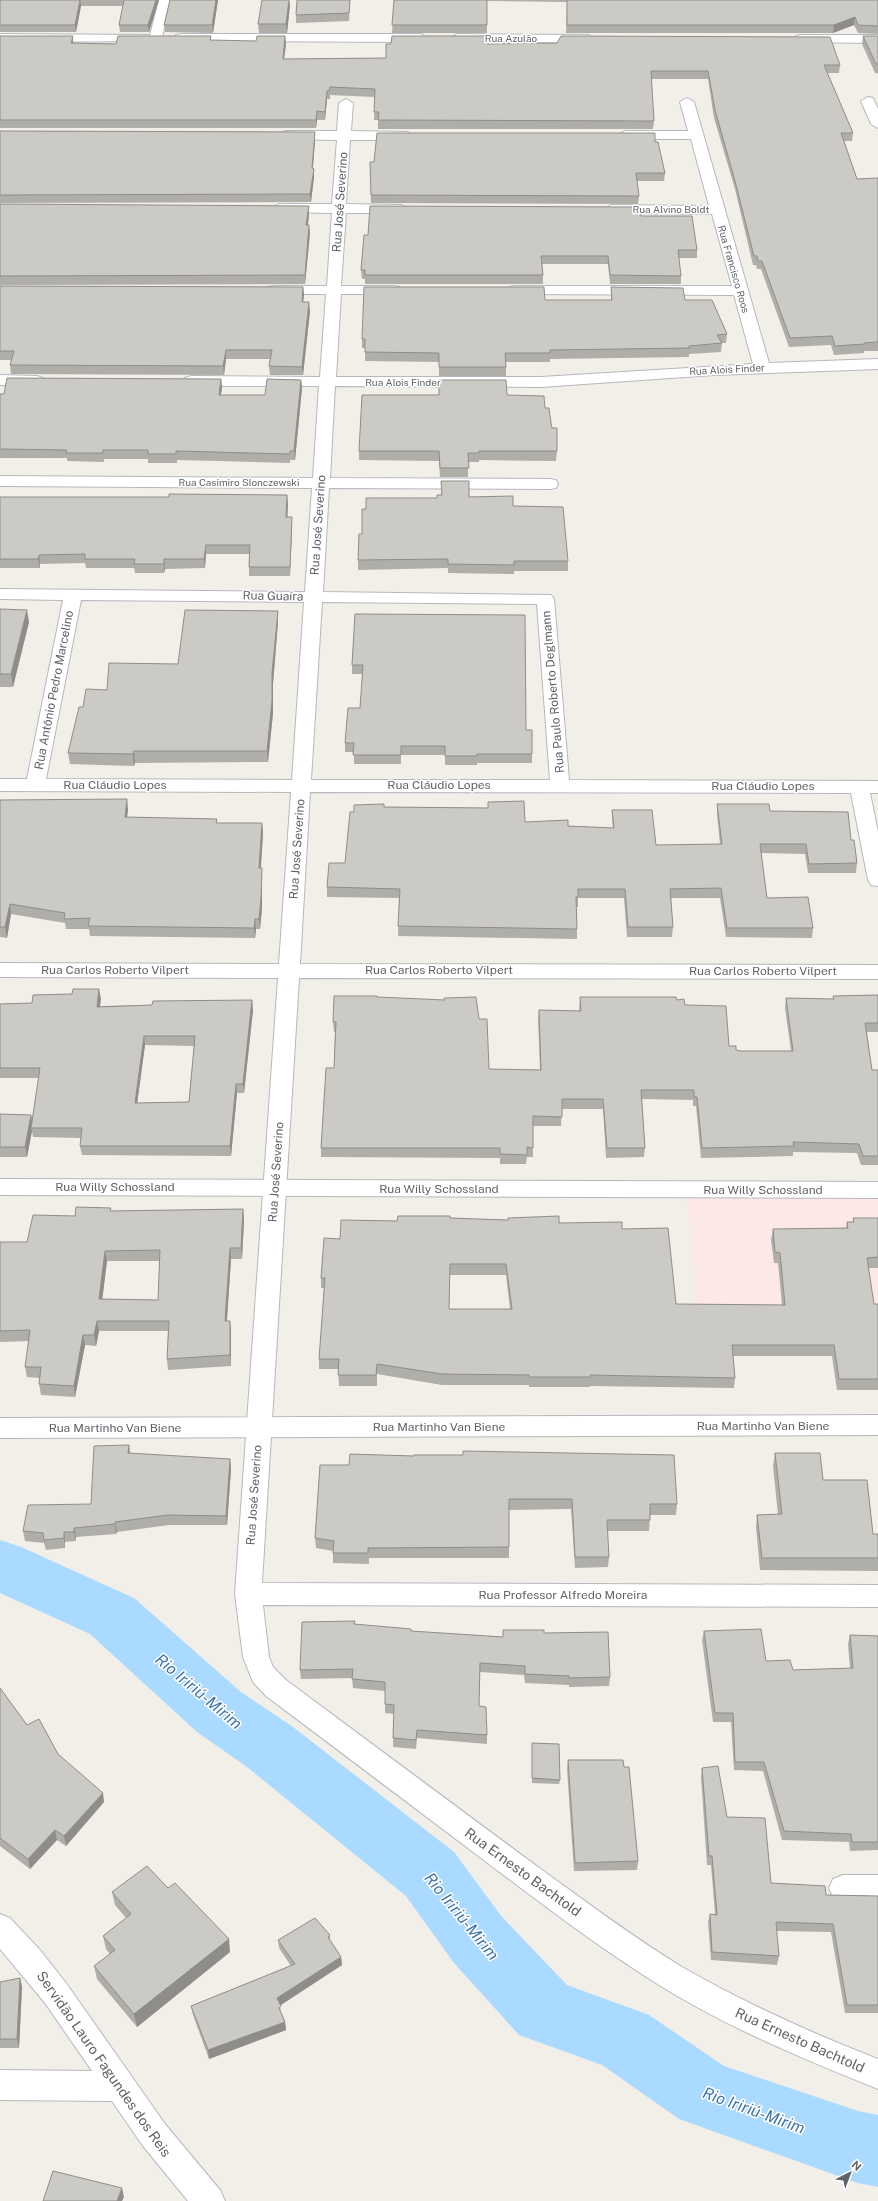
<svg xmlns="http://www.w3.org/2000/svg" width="878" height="2201" viewBox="0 0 878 2201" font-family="'Public Sans',sans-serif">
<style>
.medical{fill:#fce8e6}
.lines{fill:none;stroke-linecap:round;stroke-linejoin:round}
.river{fill:#aadaff;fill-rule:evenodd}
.minor-casing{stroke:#b5b8bc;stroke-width:2}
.tertiary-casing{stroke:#b5b8bc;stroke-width:2}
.minor{fill:#fff;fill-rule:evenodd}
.tertiary{fill:#fff;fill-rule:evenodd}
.wall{fill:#afaea9;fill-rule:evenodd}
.shaded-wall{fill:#8f8d8a}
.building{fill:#cccac5;stroke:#8f8d8a;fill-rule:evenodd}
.labels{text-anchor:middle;stroke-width:3;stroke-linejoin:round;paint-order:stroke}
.far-street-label{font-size:10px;fill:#5f6368;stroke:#fff}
.street-label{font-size:12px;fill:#5f6368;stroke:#fff}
.near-street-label{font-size:14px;fill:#5f6368;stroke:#fff}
.near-water-label{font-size:16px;font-style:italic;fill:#4174aa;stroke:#fff}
</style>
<rect width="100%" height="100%" fill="#f1efe8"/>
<polygon class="medical" points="687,1197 878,1197 878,1313 698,1312"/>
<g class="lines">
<polygon class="river" points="0,1540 21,1547 134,1598 241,1692 293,1727 454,1852 502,1917 567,1985 649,2015 724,2066 858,2111 878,2115 878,2187 858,2183 679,2119 602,2065 519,2035 454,1963 406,1896 247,1767 197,1732 90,1634 0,1593"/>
<g class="minor-casing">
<g id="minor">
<polygon points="159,0 171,0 161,41 0,42 0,34 150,35"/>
<polygon points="181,34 421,34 427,38 421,42 176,41 175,38 176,35"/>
<polygon points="457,34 589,35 595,39 589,43 452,41 451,38"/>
<polygon points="801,35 878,35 878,43 796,42 795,39 796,36"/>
<polygon points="868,97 873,98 878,109 878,128 871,124 861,101"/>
<path d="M687 98 694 102 769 363 878 359V369L714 375 541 387 335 386 330 478 550 479 556 480 558 484 556 488 550 489 329 488 323 592 551 595 554 599 569 780 878 781V793H870L878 832V886L871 885 868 880 851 793 310 792 300 964 878 965V979L299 978 262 1583 878 1585V1607L263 1605 269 1657 273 1667 286 1680C371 1743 456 1807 542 1870 588 1903 634 1938 682 1967 745 2003 811 2033 878 2059V2089C804 2059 728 2028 659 1985 596 1946 537 1900 477 1855 407 1802 337 1749 266 1696L253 1682 243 1657 235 1594 278 978 0 977V963L279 964 291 792 0 791V779H27L63 600 0 599V589L305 592 312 488 0 486V476L313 478 319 386H191L185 384 183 381 185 378 191 376 320 377 326 294H273L268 293 266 290 268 287 273 286H327L332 213 279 212 272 208 279 204H332L337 140 285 139 278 135 285 131H337L339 103 346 99 353 103 351 131 407 132 414 136 407 140H350L346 204 401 205 408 209 401 213H346L341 286H395L400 287 402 290 400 293 395 294H341L336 377H541L753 364 734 295 515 294 510 293 508 290 510 287 515 286H732L712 214 611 213 604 209 611 205 709 206 691 139H625L618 135 625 131H688L680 102ZM81 600 304 602 292 780 46 779ZM322 602 537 604 550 780H311Z"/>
<polygon points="0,375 37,376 43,378 45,381 43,384 37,386 0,385"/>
<polygon points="843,1875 878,1875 878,1901 843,1901 833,1897 829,1888 833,1879"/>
<polygon points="0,1914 10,1918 40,1950 66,1983 165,2124 220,2190 225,2201 188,2201 143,2146 112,2101 0,2100 0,2070 92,2071 45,2003 0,1949"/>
</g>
</g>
<g class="tertiary-casing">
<g id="tertiary">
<polygon points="0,1179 878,1182 878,1198 0,1195"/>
<polygon points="878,1415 878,1435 0,1438 0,1418"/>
</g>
</g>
<use href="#minor" class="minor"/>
<use href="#tertiary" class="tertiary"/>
</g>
<g class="wall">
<polygon points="0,0 159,0 149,32 120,32 119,25 123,6 81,6 76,32 0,32"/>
<polygon points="170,0 218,0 213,33 165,32 164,25"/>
<polygon points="350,0 349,21 296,23 296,15"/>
<polygon points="394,0 878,0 878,34 858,33 854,25 833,33 566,33 567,2 487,1 487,33 392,33"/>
<polygon points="290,5 287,33 259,33 258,24"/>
<polygon points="0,36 73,43 116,44 211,36 211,40 256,41 285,36 286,44 284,59 386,58 487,44 840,65 839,73 827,73 853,133 852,141 844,141 857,179 878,178 878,351 864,351 864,353 834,355 831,345 789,347 761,269 757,269 756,265 753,265 735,189 714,118 708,79 651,79 654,121 653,129 378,129 378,120 374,120 375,97 330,95 330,99 327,99 325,120 317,120 316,128 0,128"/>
<polygon points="863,36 878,36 878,74 877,73 875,73 862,44"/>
<polygon points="0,131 315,132 315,140 313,169 314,169 314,177 311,202 0,203"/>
<polygon points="655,142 665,173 664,181 637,181 639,196 638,204 371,203 370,162"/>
<polygon points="0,204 309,214 308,225 310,233 305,284 0,285"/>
<polygon points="641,216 697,250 697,258 679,258 681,276 681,284 610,284 608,264 542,264 543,275 543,284 365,284 365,279 362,279 361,270"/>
<polygon points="0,286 303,287 304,295 303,302 310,311 303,375 270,375 269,366 270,359 226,359 224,375 11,374 10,365 12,360 0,360"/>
<polygon points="611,287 685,300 727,334 726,343 722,343 721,352 689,354 689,357 550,359 550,362 506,362 506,376 439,376 439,362 365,361 365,348 362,348 362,339 545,300 611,300"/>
<polygon points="221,379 222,388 221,395 265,395 301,380 302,388 295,460 290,460 290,463 177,460 177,463 148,463 148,459 104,459 104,462 67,461 67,458 0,458 0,394"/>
<polygon points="507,395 545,408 551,423 557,451 556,461 479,460 479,462 468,462 468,477 440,477 439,461 359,460 359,451"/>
<polygon points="441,481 469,497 513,506 568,561 568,571 514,571 514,574 448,573 448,568 358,570 358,560 366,509 437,498 441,495"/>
<polygon points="0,497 288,504 287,517 292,526 290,576 249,576 249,567 250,554 206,554 205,568 165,569 164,573 135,573 134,568 86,568 85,563 40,564 40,568 0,568"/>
<polygon points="0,609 29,622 13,687 0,687"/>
<polygon points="278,611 278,622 273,684 273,713 268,762 135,763 134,766 70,764 68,753 83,707 107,690 178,664"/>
<polygon points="355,614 526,730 532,754 532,763 477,763 477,765 445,765 445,755 401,755 401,764 354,764 354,752 345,752 345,743 360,708 363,674 352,674 352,665"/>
<polygon points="0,800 128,809 127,817 217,819 217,823 262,823 263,833 261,868 262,868 262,908 260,929 256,929 255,938 90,936 89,929 66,929 65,923 11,914 7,938 0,937"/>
<polygon points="488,802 525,822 568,826 613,828 612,820 612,810 656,845 720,844 717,814 717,804 770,811 851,840 857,863 856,873 808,873 805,854 761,853 767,898 813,928 812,938 726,937 720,898 671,898 673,927 672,937 627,937 624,898 578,898 578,907 576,907 577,929 577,939 398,936 399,898 327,897 327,887 345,863 354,812 384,804 384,807 488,808"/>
<polygon points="878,995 878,1032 867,1032 872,1070 878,1070 878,1165 861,1165 857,1153 793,1152 793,1156 701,1158 696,1106 693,1106 693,1100 642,1099 645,1148 644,1157 606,1158 603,1109 562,1109 561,1126 533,1126 533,1157 527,1157 526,1164 500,1164 500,1158 321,1157 321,1148 334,1068 335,1032 334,1032 333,1022 377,997 479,1019 489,1069 540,1070 538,1020 539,1010 579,1011 580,997 677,1000 685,1005 729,1046 736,1050 741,1051 791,1051 785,1008 786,998 833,999 833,996"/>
<path d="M101 999 100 1006 152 1005 252 1000 253 1010 244 1093H237L231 1156 82 1155 80 1146 81 1138 33 1137 32 1131 27 1157H0V1114L31 1115 32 1121 39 1078H0V1004L32 1003ZM145 1045 194 1046 189 1102 137 1103Z"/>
<path d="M243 1209 244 1220 242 1259H231L227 1321H230L231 1332V1366L168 1370 167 1359 168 1331H99L96 1346 85 1345 75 1397 41 1395 39 1384V1378L27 1377 25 1367 29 1341 0 1342V1242H27L75 1216 111 1211ZM107 1261H160L158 1300 102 1299Z"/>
<path d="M450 1218 559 1223 622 1229 676 1304 782 1305 778 1263H774L771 1240 773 1229 846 1228 847 1222H853V1218H878V1268H868L874 1304H878V1390H837L832 1356H733L735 1378 734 1388 590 1386V1387H529V1385H442L377 1374V1386H339L338 1369H319V1359L324 1288H321V1278L340 1239 397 1221ZM450 1275H506L510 1309H449Z"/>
<polygon points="129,1445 130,1454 230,1459 231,1469 227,1525 169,1525 117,1532 116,1534 76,1537 76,1541 65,1542 65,1548 46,1550 44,1543 25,1541 23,1531 91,1504"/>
<polygon points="775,1453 823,1480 873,1534 878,1534 878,1571 760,1570 756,1527 757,1515 778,1515 773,1466"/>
<polygon points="320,1465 677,1504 676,1515 650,1515 649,1531 607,1531 609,1557 608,1567 575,1568 571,1509 509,1510 509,1558 369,1558 369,1564 333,1563 333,1551 316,1548 315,1538"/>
<polygon points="355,1621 355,1624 411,1632 503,1637 503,1630 544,1633 610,1677 609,1686 569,1687 569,1685 525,1683 524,1675 480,1672 479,1706 487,1735 487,1744 417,1738 416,1749 393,1747 394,1714 385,1713 385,1691 353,1688 352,1678 301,1679 300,1670"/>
<polygon points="704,1631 766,1661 793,1670 850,1669 848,1644 850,1635 878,1636 878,1850 850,1851 849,1842 782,1840 763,1771 734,1770 731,1722 713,1722 702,1640"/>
<polygon points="0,1688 27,1725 58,1754 104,1802 66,1846 57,1840 30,1869 0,1846"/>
<polygon points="532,1743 560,1780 559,1784 532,1783"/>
<polygon points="568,1760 638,1861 637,1870 574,1871 567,1769"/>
<polygon points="702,1768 727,1817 771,1883 826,1895 878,1896 878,2013 845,2013 831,1932 776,1931 779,1956 777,1965 711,1960 708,1922 710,1914 715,1914 711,1865 707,1865 701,1777"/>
<polygon points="168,1888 230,1952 137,2027 97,1979 94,1966 110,1954 106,1949 103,1936 126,1918 115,1905 112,1892"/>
<polygon points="330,1935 330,1940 341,1957 342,1965 280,2005 281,2013 285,2022 286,2030 209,2059 193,2015 191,2006 291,1966 279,1948 278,1940"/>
<polygon points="20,1978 22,1987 19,2048 0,2048 0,1982"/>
</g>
<g class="shaded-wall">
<polygon points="80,0 81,6 76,32 75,25"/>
<polygon points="156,0 159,0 149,32 148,25"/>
<polygon points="216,0 218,0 213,33 212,25"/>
<polygon points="289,0 290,5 287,33 286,24"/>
<polygon points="855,17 854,25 833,33 834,25"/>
<polygon points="73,36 73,44 71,43"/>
<polygon points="285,36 286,44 283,67 283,59"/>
<polygon points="327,91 327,99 325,120 325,112"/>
<polygon points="317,111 317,120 316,128 316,120"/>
<polygon points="315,132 315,140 312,177 312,168"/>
<polygon points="314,169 314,177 311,202 310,194"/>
<polygon points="309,206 309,214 307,233 306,225"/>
<polygon points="309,225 310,233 305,284 305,275"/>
<polygon points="303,287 304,295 302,311 302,302"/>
<polygon points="309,302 310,311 303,375 302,367"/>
<polygon points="226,350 226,359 224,375 223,366"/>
<polygon points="221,379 222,388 219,403 219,395"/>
<polygon points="301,380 302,388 295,460 294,451"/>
<polygon points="287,495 288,504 287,526 286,517"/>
<polygon points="292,517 292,526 290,576 290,567"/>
<polygon points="206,545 206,554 205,568 204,559"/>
<polygon points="39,555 40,564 40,568 38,559"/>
<polygon points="164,559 165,569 164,573"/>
<polygon points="27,610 29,622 13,687 11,674"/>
<polygon points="278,611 278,622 273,684 273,713 268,762 267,751 272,673"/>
<polygon points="134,751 135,763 134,766 133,754"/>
<polygon points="127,799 128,809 126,827 125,817"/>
<polygon points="262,823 263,833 260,878 259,868"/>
<polygon points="262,868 262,908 260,929 259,919"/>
<polygon points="10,904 11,914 7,938 5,927"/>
<polygon points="255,919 256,929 255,938 254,928"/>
<polygon points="99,989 101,999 98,1016 97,1007"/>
<polygon points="252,1000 253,1010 244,1093 243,1084"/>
<polygon points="144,1036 145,1045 136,1112 135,1103"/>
<polygon points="236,1084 237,1093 231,1156 230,1146"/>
<polygon points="31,1115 33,1125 31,1128 32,1131 27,1157 25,1147"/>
<polygon points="243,1209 244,1220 242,1259 241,1248"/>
<polygon points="230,1248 231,1259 226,1332 225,1321"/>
<polygon points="105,1251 107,1261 101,1310 99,1299"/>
<polygon points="97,1321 99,1331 96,1346 94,1335"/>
<polygon points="230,1321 231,1332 231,1366 230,1355"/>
<polygon points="83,1335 85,1345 75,1397 74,1386"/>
<polygon points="129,1445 130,1455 128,1453"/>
<polygon points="230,1459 231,1469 227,1525 226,1516"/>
<polygon points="115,1522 117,1532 116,1534 115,1524"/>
<polygon points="74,1528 76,1537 76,1541 74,1532"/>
<polygon points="64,1532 65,1542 65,1548 64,1538"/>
<polygon points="103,1793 104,1802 66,1846 64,1836"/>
<polygon points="55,1830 57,1840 30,1869 28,1859"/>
<polygon points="229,1939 230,1952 137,2027 134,2014"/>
<polygon points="341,1957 342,1965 278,2007 277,1998"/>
<polygon points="20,1978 22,1987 19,2048 17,2039"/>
<polygon points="285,2022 286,2030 209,2059 208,2050"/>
<polygon points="122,2188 124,2197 122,2201 117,2201"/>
</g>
<g class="building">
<polygon points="0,0 80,0 75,25 0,25"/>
<polygon points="124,0 156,0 148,25 119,25"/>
<polygon points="170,0 216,0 212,25 164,25"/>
<polygon points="262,0 289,0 286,24 258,24"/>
<polygon points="297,0 350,0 349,13 296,15"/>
<polygon points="394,0 487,0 487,25 392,25"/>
<polygon points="567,0 878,0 878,26 858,25 855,17 834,25 567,25"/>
<polygon points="0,36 73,36 71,43 116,44 118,36 211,36 210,40 256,41 257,36 285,36 283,59 386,58 386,44 391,44 392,36 487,36 487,44 557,43 561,36 830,37 840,65 824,65 853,133 841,133 857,179 878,178 878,342 864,343 865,344 835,346 832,336 790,338 762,261 758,261 757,256 754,256 735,181 715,110 708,71 651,71 654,121 378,120 379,112 374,112 375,89 330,87 329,91 327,91 325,112 317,111 316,120 0,120"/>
<polygon points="863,36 878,36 878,64 876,64"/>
<polygon points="0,131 315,132 312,168 314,169 310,194 0,195"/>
<polygon points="377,133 655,133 655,142 658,142 665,173 636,173 639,196 371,195 370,162 374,162"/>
<polygon points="0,204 309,206 306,225 309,225 305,275 0,276"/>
<polygon points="370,206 640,207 641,216 692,216 697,250 678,250 681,276 610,275 608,256 541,256 543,275 365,275 365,270 361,270 364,235 368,235"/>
<polygon points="0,286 303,287 302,302 309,302 302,367 269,366 272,350 226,350 223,366 10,365 14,351 0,351"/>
<polygon points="364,287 544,287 545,300 612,300 611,287 683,288 685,300 712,300 727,334 717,335 722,343 689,346 689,348 550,350 550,353 505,353 506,367 439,367 439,353 365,352 365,339 362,339"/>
<polygon points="7,378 221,379 219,395 265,395 267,379 301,380 294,451 290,451 290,454 176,451 176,454 148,454 148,450 103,450 103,453 66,453 67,450 0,449 0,394 4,394"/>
<polygon points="439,380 506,380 507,395 544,396 545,408 549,408 551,423 552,428 557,428 557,451 479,451 479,453 468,453 469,468 440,468 439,451 359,451 362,395 439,395"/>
<polygon points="441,481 469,481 469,497 513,496 513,506 563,507 568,561 514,561 514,565 448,564 448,559 358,560 359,534 362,534 362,509 366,509 366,498 437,498 437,495 442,495"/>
<polygon points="169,494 287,495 286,517 292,517 290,567 249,567 250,545 206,545 204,559 164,559 164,564 134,564 135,559 85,559 85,554 39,555 38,559 0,559 0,497 169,497"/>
<polygon points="0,609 27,610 11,674 0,674"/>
<polygon points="185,610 278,611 272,673 272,701 267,751 134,751 133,754 68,753 79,707 83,707 86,689 107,690 109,663 178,664"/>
<polygon points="355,614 525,615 526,730 532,730 532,754 477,754 477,756 445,756 445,746 401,746 401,755 353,755 354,743 345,743 348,708 360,708 363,665 352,665"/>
<polygon points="127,799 125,817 217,819 216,823 262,823 259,868 262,868 261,898 259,919 255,919 254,928 88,926 90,918 64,919 65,913 10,904 5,927 0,927 0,800"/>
<polygon points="524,801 525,822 568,820 568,826 614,828 612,810 652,810 656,845 722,844 717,804 769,804 770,811 848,812 851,840 854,840 857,863 809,864 806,844 760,844 767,898 808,897 813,928 727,928 721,888 670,889 673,927 628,927 625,889 578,889 578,897 576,897 577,929 398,926 400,889 327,887 329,863 345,863 350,812 354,812 354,805 384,804 384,807 488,808 488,802"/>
<path d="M73 989H99L97 1007 152 1005 153 1001 252 1000 243 1084H236L230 1146H80L82 1128H31L40 1068H0V1004L32 1003 33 995 72 994ZM144 1036H195L189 1102 135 1103Z"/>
<polygon points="878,995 878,1023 865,1023 872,1070 878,1070 878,1156 863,1156 859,1144 793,1142 794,1146 702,1148 697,1097 694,1097 694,1090 641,1090 645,1148 607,1148 603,1099 562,1099 562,1117 533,1116 533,1148 527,1147 527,1155 500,1154 500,1148 321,1148 326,1068 334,1068 336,1022 333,1022 334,996 377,996 377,997 445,1000 444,998 476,997 479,1019 487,1019 489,1069 541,1070 539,1010 581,1011 580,997 676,997 677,1000 684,999 685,1005 726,1006 729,1046 736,1046 736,1050 741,1051 793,1051 786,998 834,999 833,996"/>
<polygon points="0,1114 31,1115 25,1147 0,1147"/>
<path d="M76 1207 111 1208 110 1211 243 1209 241 1248H230L225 1321H230V1355L167 1359 169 1321H97L94 1335H83L74 1386 39 1384 41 1367H25L30 1330 0 1331V1242H27L33 1215 75 1216ZM160 1250 158 1300 99 1299 105 1251Z"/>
<path d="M398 1216H450V1218L508 1220V1218L559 1216V1223L622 1222V1229L668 1228 676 1304 785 1305 780 1253 775 1252 773 1229 848 1228 847 1222H854L853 1218H878V1257L867 1258 874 1304H878V1379H839L834 1345H732L735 1378 590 1375 591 1377H529V1375L442 1374 377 1364 376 1375H338L339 1359H319L325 1278H321L324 1238 340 1239 341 1220 397 1221ZM450 1264H506L512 1309H449Z"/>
<polygon points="129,1445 128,1453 230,1459 226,1516 168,1515 115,1522 115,1524 74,1528 74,1532 64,1532 64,1538 44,1540 43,1533 23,1531 28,1505 91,1504 94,1446"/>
<polygon points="463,1451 674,1455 677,1504 650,1504 650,1520 607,1520 609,1557 575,1557 572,1499 509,1499 509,1547 368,1548 368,1553 333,1553 334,1541 315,1538 320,1465 349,1465 350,1454 414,1456 414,1455 463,1455"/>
<polygon points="775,1453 820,1453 823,1480 867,1480 873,1534 878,1534 878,1558 762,1558 757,1515 782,1514"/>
<polygon points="355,1621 354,1624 411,1629 411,1631 503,1637 503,1630 544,1630 544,1633 608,1632 610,1677 569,1678 569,1676 525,1674 525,1666 480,1663 479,1706 486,1707 487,1735 417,1730 416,1740 393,1738 394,1705 385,1704 385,1682 352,1679 353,1669 300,1670 302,1622"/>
<polygon points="761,1629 766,1661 790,1660 793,1670 853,1668 850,1635 878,1636 878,1842 852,1842 851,1834 784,1831 764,1762 735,1762 733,1713 715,1713 704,1631"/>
<polygon points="0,1688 27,1725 39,1719 58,1754 103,1793 64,1836 55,1830 28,1859 0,1838"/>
<polygon points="532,1743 559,1744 560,1780 532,1778"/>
<polygon points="568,1760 623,1760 624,1767 629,1767 638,1861 575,1863"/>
<polygon points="718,1766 727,1817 765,1818 771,1883 825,1886 826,1895 878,1896 878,2005 847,2005 833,1924 776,1922 779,1956 712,1952 710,1914 717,1915 712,1856 709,1856 702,1768"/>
<polygon points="147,1866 168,1888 175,1883 229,1939 134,2014 94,1966 115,1950 103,1936 131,1914 112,1892"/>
<polygon points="315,1918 330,1935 328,1937 341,1957 277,1998 281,2006 279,2008 285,2022 208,2050 191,2006 295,1964 278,1940"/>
<polygon points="20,1978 17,2039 0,2039 0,1982"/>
<polygon points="53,2171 122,2188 117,2201 43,2201"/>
</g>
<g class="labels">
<g class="far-street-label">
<text x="511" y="42">Rua Azulão</text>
<text x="671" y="213">Rua Alvino Boldt</text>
<text transform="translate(734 269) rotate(74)" y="4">Rua Francisco Roos</text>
<text transform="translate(727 369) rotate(-3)" y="4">Rua Alois Finder</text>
<text x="403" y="386">Rua Alois Finder</text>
<text x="239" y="486">Rua Casimiro Slonczewski</text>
</g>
<g class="street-label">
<text transform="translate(340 202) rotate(-86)" y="4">Rua José Severino</text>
<text transform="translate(318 525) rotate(-86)" y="4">Rua José Severino</text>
<text transform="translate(273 596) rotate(1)" y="4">Rua Guaíra</text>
<text transform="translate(54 690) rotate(-79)" y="4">Rua Antônio Pedro Marcelino</text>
<text transform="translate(553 692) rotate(-95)" y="4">Rua Paulo Roberto Deglmann</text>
<text x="115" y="789">Rua Cláudio Lopes</text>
<text x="439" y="789">Rua Cláudio Lopes</text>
<text x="763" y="790">Rua Cláudio Lopes</text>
<text transform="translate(297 849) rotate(-86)" y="4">Rua José Severino</text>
<text x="115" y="974">Rua Carlos Roberto Vilpert</text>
<text x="439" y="974">Rua Carlos Roberto Vilpert</text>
<text x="763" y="975">Rua Carlos Roberto Vilpert</text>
<text transform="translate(276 1172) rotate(-86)" y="4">Rua José Severino</text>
<text x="115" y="1191">Rua Willy Schossland</text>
<text x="439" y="1193">Rua Willy Schossland</text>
<text x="763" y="1194">Rua Willy Schossland</text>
<text x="763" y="1430">Rua Martinho Van Biene</text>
<text x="439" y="1431">Rua Martinho Van Biene</text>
<text x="115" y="1432">Rua Martinho Van Biene</text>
<text transform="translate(254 1495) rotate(-86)" y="4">Rua José Severino</text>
<text x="563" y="1599">Rua Professor Alfredo Moreira</text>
</g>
<g class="near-street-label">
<text transform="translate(523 1872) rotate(36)" y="5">Rua Ernesto Bachtold</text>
<text transform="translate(800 2040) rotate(24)" y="5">Rua Ernesto Bachtold</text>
<text transform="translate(104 2064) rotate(55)" y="5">Servidão Lauro Fagundes dos Reis</text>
</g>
<g class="near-water-label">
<text transform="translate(199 1691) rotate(40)" y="6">Rio Iririú-Mirim</text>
<text transform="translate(462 1916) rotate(51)" y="6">Rio Iririú-Mirim</text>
<text transform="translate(754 2110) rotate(20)" y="6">Rio Iririú-Mirim</text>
</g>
</g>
<g transform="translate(850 2173) rotate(42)" stroke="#ffffff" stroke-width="3" paint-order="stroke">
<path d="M0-3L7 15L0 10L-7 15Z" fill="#5f6368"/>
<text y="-6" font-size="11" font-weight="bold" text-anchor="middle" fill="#5f6368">N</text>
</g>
</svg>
